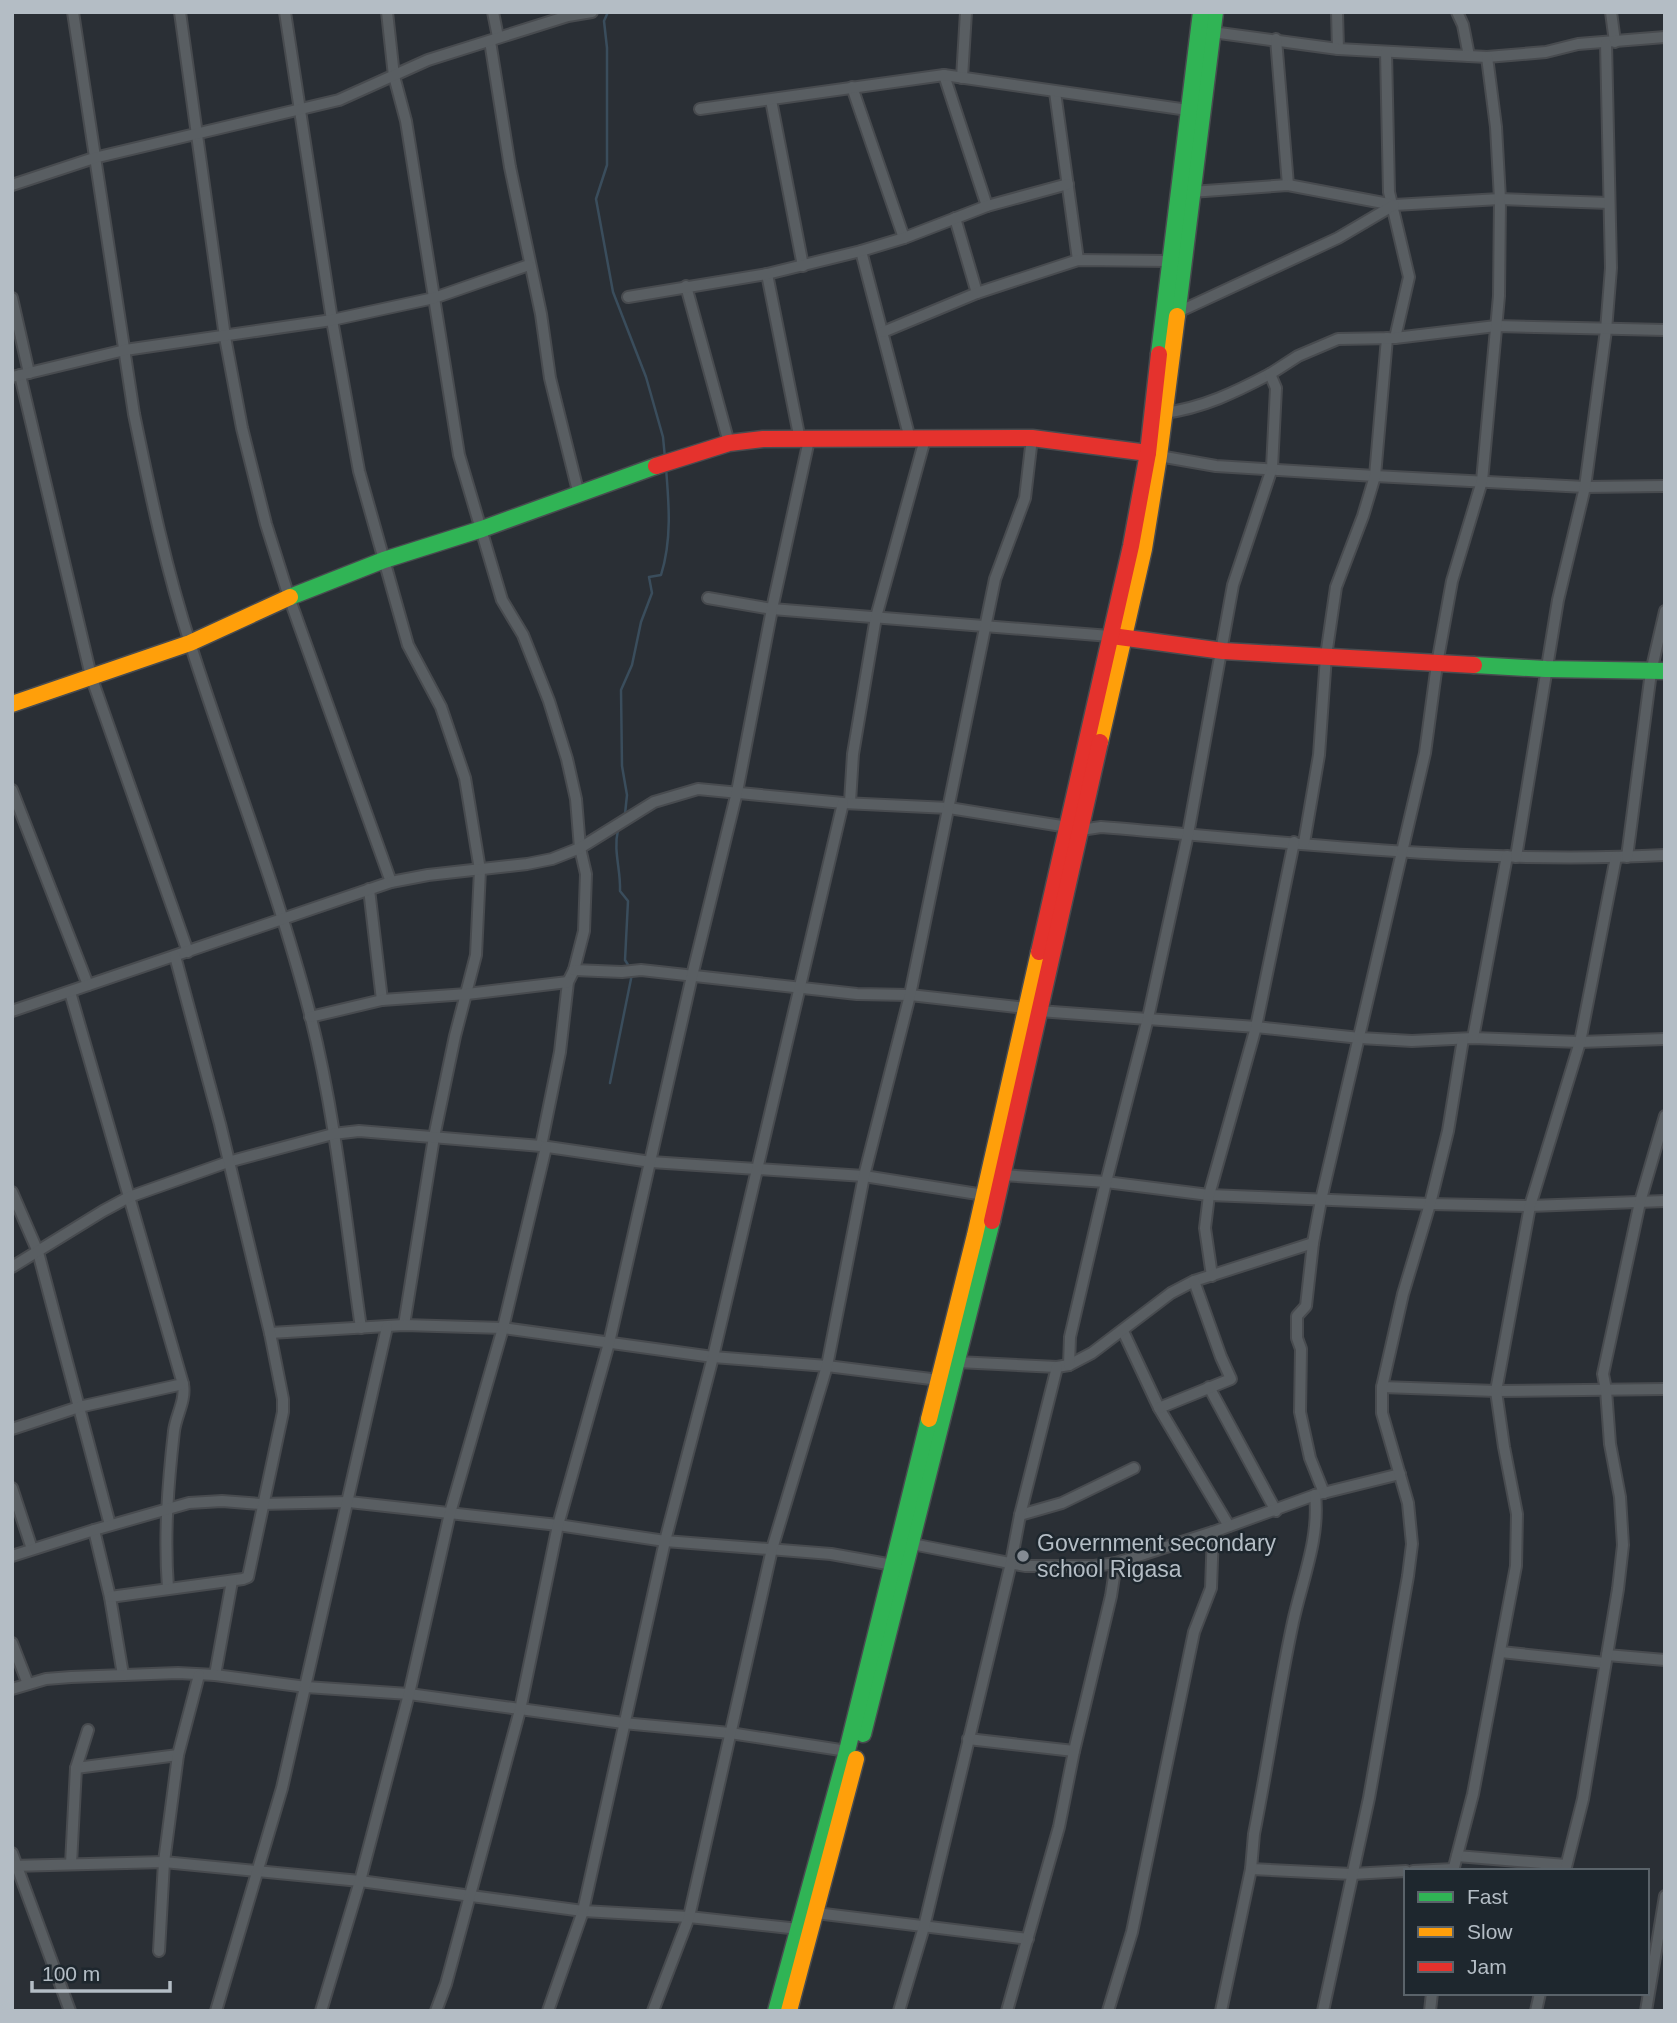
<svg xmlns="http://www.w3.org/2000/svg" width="1677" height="2023" viewBox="0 0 1677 2023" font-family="Helvetica,sans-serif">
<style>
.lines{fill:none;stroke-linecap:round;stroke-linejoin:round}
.stream{stroke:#3a4d5c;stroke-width:2.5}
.street-casing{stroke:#484b4f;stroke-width:14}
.fast-casing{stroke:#484b4f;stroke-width:19}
.slow-casing{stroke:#484b4f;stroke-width:19}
.jam-casing{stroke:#484b4f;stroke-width:19}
.street{stroke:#595e62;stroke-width:10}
.fast{stroke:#30b455;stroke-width:16}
.slow{stroke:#ff9f0a;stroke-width:16}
.jam{stroke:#e5322d;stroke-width:16}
.poi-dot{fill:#848b93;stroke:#1e272e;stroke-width:2.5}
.labels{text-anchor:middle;stroke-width:5;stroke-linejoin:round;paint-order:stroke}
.poi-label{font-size:23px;fill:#b4bdc5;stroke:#1e272e;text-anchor:start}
</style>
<rect width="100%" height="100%" fill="#2a2f35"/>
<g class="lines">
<g class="stream">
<polyline points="608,12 604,21 607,48 607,165 596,199 613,292 646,377 663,437 665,458"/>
<path d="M625 814 627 795 622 766 621 690 632 665 641 622 652 593 649 577 661 575C672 540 669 504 666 468"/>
<path d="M618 830C613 851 621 870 620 891L628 901 625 960 630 968"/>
<polyline points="610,1083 632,974"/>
</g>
<g class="street-casing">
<g id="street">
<path d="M73 12 134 414C150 492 166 570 191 646 230 769 278 889 310 1014 336 1117 346 1224 361 1328"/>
<polyline points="180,12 225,337 242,428 266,524 289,597 391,882"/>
<polyline points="285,12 332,320 359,471 408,645 441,707 465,778 480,870 476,955 455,1036 434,1137 404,1325"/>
<polyline points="387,12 394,76 406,121 459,455 502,600 523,635 549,701 567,759 576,799 580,848 586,874 584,931 574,970 568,982 560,1052 541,1146"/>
<polyline points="493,12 498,37"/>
<polyline points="1337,12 1338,49"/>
<polyline points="1457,12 1463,25 1469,56"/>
<polyline points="1611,12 1615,42"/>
<polyline points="1212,32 1338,49 1487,57 1546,52 1578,44 1665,37"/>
<polyline points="1276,39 1288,185"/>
<polyline points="490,41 510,167 541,314 550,378 579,495"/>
<polyline points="1386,52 1389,192 1409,277 1395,338"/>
<polyline points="944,75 987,206"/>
<polyline points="962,78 966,12"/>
<polyline points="852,87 904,238"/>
<polyline points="1055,92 1078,260"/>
<polyline points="771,100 803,266"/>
<polyline points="700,109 944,75 1188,110"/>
<polyline points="12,185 94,158 339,100 428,60 568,16 592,12"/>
<polyline points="1191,192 1288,185 1394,205 1500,199 1609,203"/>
<polyline points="955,218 977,293"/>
<polyline points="861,251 910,439"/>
<polyline points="767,274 800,440"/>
<polyline points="686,286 729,443"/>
<polyline points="628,297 767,274 861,251 904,238 987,206 1068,184"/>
<polyline points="12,298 29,373"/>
<polyline points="1176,313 1338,238 1394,205"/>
<polyline points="883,332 977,293 1078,260 1169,261"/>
<polyline points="20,375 91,676 188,952"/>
<polyline points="12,377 125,350 332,320 434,298 529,265"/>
<path d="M1164 413C1203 408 1236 392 1270 374"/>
<polyline points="1159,456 1216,466 1375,476 1585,487 1665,486"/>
<polyline points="708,598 772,609 1110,636"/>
<polyline points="12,790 88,985"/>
<polyline points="850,802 853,754 876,617 925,439"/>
<path d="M1081 830 1101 827C1287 842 1479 865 1665 855"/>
<polyline points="1304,843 1319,755 1326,656 1336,587 1363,516 1375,476 1387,338"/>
<polyline points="1516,857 1558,600 1585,487 1606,330 1611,268 1606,43"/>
<polyline points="1627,857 1651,672 1665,611"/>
<polyline points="369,889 382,1000"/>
<polyline points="574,970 622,972 641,970 857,994 910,995 1026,1008"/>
<path d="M70 992 183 1384C186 1401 176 1415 174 1431 168 1484 164 1535 168 1588"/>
<polyline points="12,1011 391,882 428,875 527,864 552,859 580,848 654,802 698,789 843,803 949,808 1068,827"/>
<polyline points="1039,1011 1256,1027 1360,1038 1412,1041 1473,1038 1580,1042 1665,1039"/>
<polyline points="310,1017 382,1000 467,994 568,982"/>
<polyline points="1473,1038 1507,856"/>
<polyline points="1002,1175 1106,1182 1209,1195 1430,1204 1530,1206 1665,1201"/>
<polyline points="12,1192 38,1252 110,1525"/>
<polyline points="12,1267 103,1211 129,1197 228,1162 333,1134 359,1131 541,1146 651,1162 864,1176 984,1195"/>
<polyline points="1212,1276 1205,1228 1209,1195 1256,1027 1294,842"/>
<polyline points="1123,1331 1159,1408 1229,1526"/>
<polyline points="270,1333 404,1325 503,1328 713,1357 827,1366 939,1380"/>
<polyline points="957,1362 1057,1367 1069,1365 1092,1353 1171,1293 1194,1281 1313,1243"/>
<polyline points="1069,1365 1070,1337 1106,1182 1148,1018 1188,834 1233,585 1272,468 1276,388 1270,374 1298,356 1338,339 1395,338 1496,326 1665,330"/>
<polyline points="1209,1387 1276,1511"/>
<polyline points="1382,1387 1496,1391 1665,1389"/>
<polyline points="1159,1408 1231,1379 1221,1357 1194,1281"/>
<polyline points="12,1429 79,1407 183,1384"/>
<polyline points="12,1488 32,1549"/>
<polyline points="1324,1493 1310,1458 1300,1412 1301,1349 1297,1338 1297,1316 1306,1306 1313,1243 1321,1200 1425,753 1437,664 1452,581 1482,481 1499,296 1500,199 1496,127 1487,57"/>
<polyline points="1020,1515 1062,1503 1134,1468"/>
<polyline points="94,1530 110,1597 123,1675"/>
<polyline points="912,1544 1025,1566 1094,1566 1116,1563 1213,1532 1315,1495 1400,1474"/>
<polyline points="12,1556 94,1530 189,1503 222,1501 261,1504 349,1502 558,1525 665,1541 831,1554 893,1565"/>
<polyline points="110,1597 243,1579 248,1577 283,1412 283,1399 270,1333 220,1124 175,956"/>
<polyline points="12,1643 28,1684"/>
<polyline points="1501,1652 1605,1663"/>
<polyline points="1607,1655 1665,1660"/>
<polyline points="215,1675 232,1581"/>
<polyline points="12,1689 46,1679 71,1677 178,1673 215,1675 306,1687 409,1694 623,1723 730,1733 847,1751"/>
<polyline points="968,1739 1074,1751"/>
<polyline points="76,1768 178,1755"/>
<polyline points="12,1853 70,2011"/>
<polyline points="1457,1856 1566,1865"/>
<polyline points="71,1864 76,1768 88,1730"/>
<polyline points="12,1866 164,1862 360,1881 583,1911 689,1917 799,1929"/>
<polyline points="1251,1869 1352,1874 1406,1871"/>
<polyline points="1413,1871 1454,1869"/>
<polyline points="1453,1871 1473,1794 1516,1566 1517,1514 1504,1447 1496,1391 1530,1206 1580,1042 1616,857"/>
<polyline points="1565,1871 1583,1799 1618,1589 1623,1545 1620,1497 1610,1444 1606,1390 1603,1374 1640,1202 1665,1116"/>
<polyline points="816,1913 1028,1939"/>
<polyline points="159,1951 164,1862 178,1755 199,1675"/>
<polyline points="216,2011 282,1788 387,1327"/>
<polyline points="321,2011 360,1881 409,1694 450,1513 503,1328 546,1147"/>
<polyline points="436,2011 446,1984 520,1710 558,1525 609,1343 692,976 737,792 772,609 809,440"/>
<polyline points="548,2011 583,1911 665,1541 713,1357 843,803"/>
<polyline points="653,2011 689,1917 772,1549 827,1366 864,1176 910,995 995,579 1025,498 1032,438"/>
<polyline points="899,2011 924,1927 1011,1563 1020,1515 1057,1367"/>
<polyline points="1007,2011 1059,1827 1074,1751 1111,1596 1116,1563"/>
<polyline points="1108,2011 1132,1932 1194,1632 1211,1588 1213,1532"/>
<path d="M1221 2011 1251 1869 1254 1834C1268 1763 1278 1692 1293 1622 1302 1580 1320 1538 1315 1495"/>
<polyline points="1323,2011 1369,1798 1408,1576 1412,1544 1408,1503 1382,1413 1382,1387 1403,1294 1430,1204 1448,1131 1463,1039"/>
<polyline points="1430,2011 1432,1993"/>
<polyline points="1536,2011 1540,1993"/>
<polyline points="1646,2011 1665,1896"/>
</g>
</g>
<g class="fast-casing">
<g id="fast">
<polyline points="1177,316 1215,12"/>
<polyline points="1159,354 1201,12"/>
<polyline points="290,597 384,560 482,529 656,466"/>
<polyline points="1474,665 1546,669 1665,671"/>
<polyline points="863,1734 992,1221"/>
<polyline points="776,2011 847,1751 929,1419"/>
</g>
</g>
<g class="slow-casing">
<g id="slow">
<polyline points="12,704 190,643 290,597"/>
<polyline points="1100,742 1144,549 1159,456 1177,316"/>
<polyline points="929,1419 975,1235 1039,952"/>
<polyline points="789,2011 856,1759"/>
</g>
</g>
<g class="jam-casing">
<g id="jam">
<polyline points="656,466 729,443 763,439 1032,438 1148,453"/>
<polyline points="1112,636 1223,651 1474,665"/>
<polyline points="1039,952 1131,546 1148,453 1159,354"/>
<polyline points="992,1221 1100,742"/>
</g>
</g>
<use href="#street" class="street"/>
<use href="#fast" class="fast"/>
<use href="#slow" class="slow"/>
<use href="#jam" class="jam"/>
</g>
<circle class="poi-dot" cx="1023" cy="1556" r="7"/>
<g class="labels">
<g class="poi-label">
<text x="1037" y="1551">Government secondary<tspan x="1037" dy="26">school Rigasa</tspan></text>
</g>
</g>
<rect width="1677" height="2023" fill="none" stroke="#b4bdc5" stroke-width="28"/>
<rect x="1404" y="1869" width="245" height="126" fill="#1e272e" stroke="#5a636a" stroke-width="2"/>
<rect x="1418" y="1892" width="35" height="10" fill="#30b455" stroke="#5a636a" stroke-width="2"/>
<text x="1467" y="1904" font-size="21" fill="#b4bdc5">Fast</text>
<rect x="1418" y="1927" width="35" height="10" fill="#ff9f0a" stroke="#5a636a" stroke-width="2"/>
<text x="1467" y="1939" font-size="21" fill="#b4bdc5">Slow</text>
<rect x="1418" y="1962" width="35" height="10" fill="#e5322d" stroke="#5a636a" stroke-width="2"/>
<text x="1467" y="1974" font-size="21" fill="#b4bdc5">Jam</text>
<path d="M32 1981v10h138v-10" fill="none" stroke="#b4bdc5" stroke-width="3.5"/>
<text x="42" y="1981" font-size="21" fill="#b4bdc5" stroke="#1e272e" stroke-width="5" paint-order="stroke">100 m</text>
</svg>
